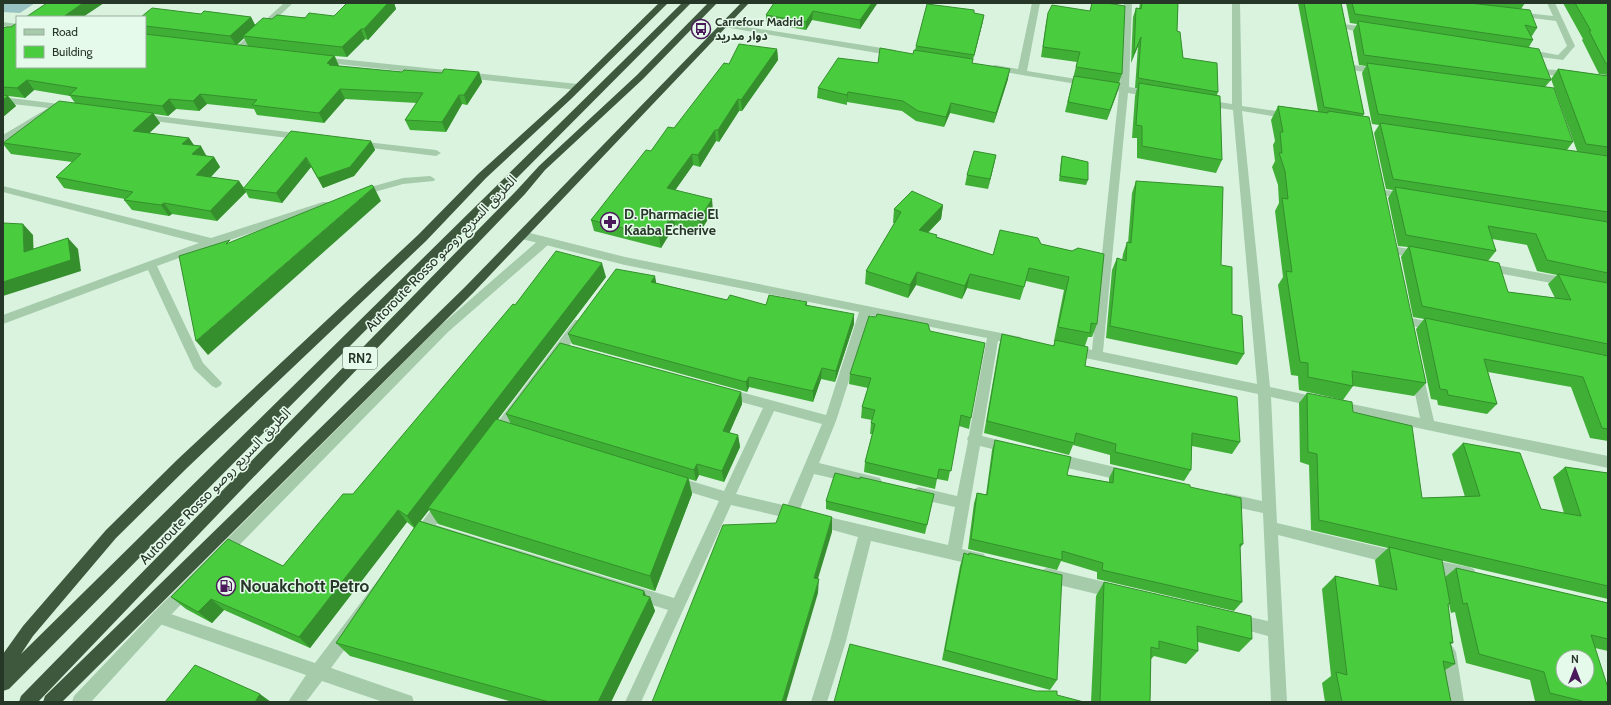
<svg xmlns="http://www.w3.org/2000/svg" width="1611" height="705" viewBox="0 0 1611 705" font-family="Cabin,'Noto Sans Arabic',sans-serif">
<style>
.green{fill:#99c2c2}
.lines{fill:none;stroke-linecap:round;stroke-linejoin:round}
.lane{fill:#a5cbab;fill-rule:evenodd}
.street{fill:#a5cbab;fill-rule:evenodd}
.highway{fill:#3e583d;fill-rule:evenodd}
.wall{fill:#40af36;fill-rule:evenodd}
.shaded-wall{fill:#348f2c}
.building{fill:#4acc3f;stroke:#348f2c;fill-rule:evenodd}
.labels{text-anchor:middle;stroke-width:3;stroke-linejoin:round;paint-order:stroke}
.far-poi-label{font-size:12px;font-weight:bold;fill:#273727;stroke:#e6faeb;text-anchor:start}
.shield{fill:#e6faeb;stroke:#607262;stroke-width:1}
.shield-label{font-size:13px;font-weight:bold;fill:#273727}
.poi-label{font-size:14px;font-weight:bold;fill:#273727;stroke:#e6faeb;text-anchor:start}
.street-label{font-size:14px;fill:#273727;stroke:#e6faeb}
.near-poi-label{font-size:17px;font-weight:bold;fill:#273727;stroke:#e6faeb;text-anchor:start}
</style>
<rect width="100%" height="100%" fill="#daf3df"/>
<polygon class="green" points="3,3 35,3 20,13 3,12"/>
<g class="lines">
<g class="lane">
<polygon points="284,3 293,3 240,53 234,53 234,49"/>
<polygon points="544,238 549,242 548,245 448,332 164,622 91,702 72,702 74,696 154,612 440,326 540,239"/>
</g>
<g class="street">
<polygon points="1032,3 1040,3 1027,71 1120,86 1124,3 1132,3 1129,87 1152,91 1157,94 1152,97 1128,93 1103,352 1257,384 1233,110 1206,106 1201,103 1206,100 1232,104 1232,3 1240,3 1242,106 1290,113 1295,116 1290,119 1242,111 1270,387 1317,397 1321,398 1323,402 1321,406 1317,407 1271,397 1277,523 1396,551 1401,553 1403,558 1401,563 1396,565 1278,535 1287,702 1271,702 1268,636 1231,626 1228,621 1231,616 1236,614 1268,621 1263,513 1226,505 1221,503 1219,499 1221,495 1226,493 1262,501 1258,394 1071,355 1067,353 1065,350 1067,347 1071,345 1092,350 1119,91 992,70 992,66 995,65 1018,69"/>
<polygon points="1547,3 1555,3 1575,46 1563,60 1525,55 1521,52 1525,49 1558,55 1567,46 1556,21 1516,16 1512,14 1516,12 1553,16"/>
<polygon points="3,22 17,24 17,28 3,26"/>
<polygon points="721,23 895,50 899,53 895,56 724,27 720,25"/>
<path d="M1342 24 1370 27 1374 29C1368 34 1347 31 1341 26Z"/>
<polygon points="321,57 578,84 582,87 578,90 318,62 317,60"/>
<polygon points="1354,65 1379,68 1383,71 1379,74 1351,70 1350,68"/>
<polygon points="1542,69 1571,71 1575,74 1571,77 1539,74 1538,72"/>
<polygon points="3,97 67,105 72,108 67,111 51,109 54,111 52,113 3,142 3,135 48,108 3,103"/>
<polygon points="141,114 304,134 309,137 304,140 138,119 138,115"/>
<polygon points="358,141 436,150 441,153 436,156 355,146 353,144"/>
<polygon points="430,176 435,179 434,181 403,184 360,196 355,193 356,191 403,178"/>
<polygon points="3,186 211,238 323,202 331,202 332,204 331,206 215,245 157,266 203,363 222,383 220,386 216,388 212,386 194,369 148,270 3,324 3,315 199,243 3,192"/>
<polygon points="1379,189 1406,193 1411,196 1406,199 1375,194 1374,192"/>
<path d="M522 231 625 257 1021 337 1023 340 1021 343 1017 344 998 341 982 436 1014 444 1016 448 1014 452 1009 453 980 446 962 549 984 554 986 559 984 564 979 566 871 541 846 641 827 702H811L830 641 858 537 811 524 809 520 811 516 816 514 948 545 955 507 919 499 914 497 912 493 914 489 919 487 957 496 968 441 967 439 969 435 987 338 870 315 836 421 819 463 880 478 882 482 880 486 875 488 814 474 800 509 803 514 801 518 796 520 731 505 641 702H625L668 610 429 535 331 668 406 694 412 696 414 702H383L322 681 306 702H288L306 675 154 622 151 617 154 612 159 610 315 663 575 320H583L585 323 569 346 826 415 859 312 625 265 518 238 517 235 518 232ZM563 353 763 408 724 491 509 426ZM774 411 822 424 787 506 736 494ZM503 435 719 501 674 598 436 525Z"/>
<polygon points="1392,246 1420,251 1425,255 1420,259 1388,253 1387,250 1388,247"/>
<polygon points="1485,263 1568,278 1574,282 1568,286 1481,270 1479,267 1481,264"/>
<polygon points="1407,317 1435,323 1439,324 1441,327 1439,330 1435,331 1403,324 1401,321 1403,318"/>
<polygon points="1417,369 1421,371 1423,374 1434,421 1608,456 1608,468 1337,411 1333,410 1331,406 1333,402 1337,401 1420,418 1411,374 1413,371"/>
<polygon points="1054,453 1128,470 1133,472 1135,476 1133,480 1128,482 1054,465 1049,463 1047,459 1049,455"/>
<polygon points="1428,559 1469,567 1474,569 1476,574 1474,579 1469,581 1428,573 1423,571 1421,566 1423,561"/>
<polygon points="1047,568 1117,585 1122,587 1124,592 1122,597 1117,599 1047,582 1042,580 1040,575 1042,570"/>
<polygon points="1448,644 1453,647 1456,652 1464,702 1448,702 1440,652 1443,647"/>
</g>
<g class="highway">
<polygon points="659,3 668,3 571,99 486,178 426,241 188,467 116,538 33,636 21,654 682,3 691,3 9,689 3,691 3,654 23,626 106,530 178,459 418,235 478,174 565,95"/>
<polygon points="708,3 717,3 643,79 545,170 525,194 38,702 19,702 21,696 517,190 539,166 637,75"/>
<polygon points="741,3 749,3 473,293 62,702 43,702 45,696 465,287"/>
</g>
</g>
<g class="wall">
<path d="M347 3H394L396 9 368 40 365 39 347 57 335 56 339 66H338L402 72 442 73 479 72 482 82 467 105 462 104 446 132 410 130 405 120 417 103 345 99 324 123 257 115 254 109 207 104 199 111 176 109 168 116 154 114 160 123 149 133 189 138 194 146 207 156 214 157 220 167 211 177 239 181 244 188 371 141 375 150 354 176 323 188 311 167 282 203 249 198 246 192 217 221 172 214 169 216 132 210 124 200 125 199 64 188 56 177 72 162 11 154 3 144V143L75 103 70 96 34 90 25 98 8 96 16 106 3 117V28L145 67V17L201 14 251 17 255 25 272 19 334 16ZM244 38 248 46 237 45Z"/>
<polygon points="774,3 877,3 860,29 812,20 806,30 766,23 766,15"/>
<polygon points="1092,3 1122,74 1119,83 1120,83 1117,93 1107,120 1065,112 1077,62 1041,57 1046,23 1048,13 1090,11"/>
<polygon points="1140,3 1178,3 1177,31 1183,58 1218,92 1217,95 1222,160 1216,173 1137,158 1137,138 1132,138 1135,96 1137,88 1135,88 1138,46 1131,63 1133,17 1136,8 1139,9"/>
<polygon points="1298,3 1341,3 1364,114 1363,116 1426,383 1414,396 1353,386 1343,400 1299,390 1298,376 1291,375 1278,285 1283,277 1275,211 1279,203 1278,185 1272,167 1275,161 1273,145 1275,141 1271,120 1278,106 1318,111"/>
<path d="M1346 3H1525L1521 9 1537 28 1532 36H1531L1533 40 1529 47 1551 80 1545 87 1573 142 1567 150 1577 151 1551 79 1558 69 1608 76V441L1590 438 1571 387 1488 372 1497 404 1487 414 1438 405 1437 400 1431 399 1416 329 1424 319 1413 317 1401 257 1408 247 1398 246 1388 198 1393 190 1386 189 1374 133 1379 125 1372 124 1362 73 1366 66 1359 65 1353 31 1357 24 1350 23ZM1492 239 1527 245 1537 271 1557 275 1548 284 1555 298 1508 292 1488 261 1496 251Z"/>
<polygon points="1563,3 1608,3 1608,75 1599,74 1582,40 1583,39"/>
<polygon points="974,13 983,21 972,63 1008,79 994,123 950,113 944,127 916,121 902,111 847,102 847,105 817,98 818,88 878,63 913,54 915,50 916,46"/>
<polygon points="777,49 778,60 742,111 739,111 719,142 716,141 700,167 693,165 675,190 713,211 700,232 675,225 661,248 594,231 591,220 651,151 674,128 729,64"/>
<polygon points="996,155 988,189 965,185 967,175"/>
<polygon points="1062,156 1088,180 1086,185 1059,181 1061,161"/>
<polygon points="1136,181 1221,265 1232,314 1244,354 1237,365 1106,338 1112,270 1117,258 1122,260 1123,254 1127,242 1128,243 1132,193"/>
<polygon points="943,205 941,219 928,233 937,237 993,255 1041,244 1072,251 1097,324 1092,337 1088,337 1085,346 1085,366 1240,442 1232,454 1192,446 1191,470 1184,481 1110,464 1110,455 1073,445 1069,455 984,433 999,346 1002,334 1053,346 1055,341 1054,341 1064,290 1026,281 1020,300 967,288 962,299 916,285 908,298 865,284 866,271 895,223 893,223 894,209"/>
<polygon points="606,277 497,420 511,424 506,414 741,392 742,404 729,433 738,435 740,447 724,482 699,475 696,481 689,479 692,494 655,591 438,524 429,510 420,521 644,591 646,596 650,597 655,611 611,702 513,702 350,656 336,643 414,528 407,522 310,648 224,610 212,623 186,609 171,597 283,566 353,494 515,305"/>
<polygon points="656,283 727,300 766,305 807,302 807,305 854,324 835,382 821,379 813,402 749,387 747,392 572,344 568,334"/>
<polygon points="930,331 971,418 969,429 959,426 948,481 937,479 935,489 864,472 865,462 872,434 870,434 871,423 872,420 861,418 862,407 868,388 849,384 850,374"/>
<polygon points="1307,393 1353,412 1422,498 1465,497 1452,454 1463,443 1541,509 1564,513 1553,477 1565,467 1608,473 1608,599 1431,558 1445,577 1456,568 1608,603 1608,651 1595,648 1608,702 1539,702 1535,701 1530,680 1466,663 1455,612 1451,613 1449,604 1448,605 1453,643 1451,644 1455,664 1445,670 1451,702 1452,702 1325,702 1322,683 1331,676 1322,589 1335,576 1379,586 1375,560 1388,548 1311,530 1309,465 1300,462 1299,403"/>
<polygon points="995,440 1067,475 1109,482 1109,478 1114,468 1190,487 1243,544 1240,548 1242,602 1234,611 1097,579 1097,572 1061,561 1057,570 968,549 974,503 977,493 986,495 992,450"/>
<polygon points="934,494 925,534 826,509 826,501"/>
<polygon points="964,553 968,555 969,553 1057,680 1050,690 942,660 960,566"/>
<polygon points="1104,582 1252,639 1239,652 1198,642 1198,651 1186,664 1154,656 1151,659 1150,702 1091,702 1096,596"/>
</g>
<g class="shaded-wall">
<polygon points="83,3 104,3 83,17 63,17"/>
<polygon points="388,3 394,3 396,9 368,40 364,29"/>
<polygon points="872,3 877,3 877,4 860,29 860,20"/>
<polygon points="813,11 812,20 806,30 806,22"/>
<polygon points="984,15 983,21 973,61 974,55"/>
<polygon points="251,17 256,27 243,36 244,38 236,45 230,36"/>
<polygon points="361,29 365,39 347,57 342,47"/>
<polygon points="1141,37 1138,46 1131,63 1134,54"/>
<polygon points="777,49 778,60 742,111 741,100"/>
<polygon points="334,56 339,66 334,71 327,63"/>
<polygon points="1010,69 1008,79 994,123 996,113"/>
<polygon points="479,72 482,82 467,105 464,95"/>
<polygon points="27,80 34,90 25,98 17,88"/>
<polygon points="1120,83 1117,93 1107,120 1110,110"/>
<polygon points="340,89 345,99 324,123 319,113"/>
<polygon points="848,92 847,102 847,105 847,95"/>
<polygon points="200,94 207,104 199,111 193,101"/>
<polygon points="459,95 462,104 446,132 442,122"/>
<polygon points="8,96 16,106 3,117 3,100"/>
<polygon points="169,99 176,109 168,116 162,106"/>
<polygon points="738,99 739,111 719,142 718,130"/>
<polygon points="951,103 950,113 944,127 946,117"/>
<polygon points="153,113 160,123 140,142 133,131"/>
<polygon points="715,130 716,141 700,167 698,155"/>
<polygon points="189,138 196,148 182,144"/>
<polygon points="371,141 375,150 354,176 323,188 318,178"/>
<polygon points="201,146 207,157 192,154"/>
<polygon points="692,154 693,165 669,199 667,188"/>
<polygon points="996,155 994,165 988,189 990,179"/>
<polygon points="214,157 220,167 203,185 196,175"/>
<polygon points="306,157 311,167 282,203 276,193"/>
<polygon points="239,181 246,192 217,221 210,211"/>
<polygon points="374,187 381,201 208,355 196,341"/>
<polygon points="712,199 713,211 700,232 699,220"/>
<polygon points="164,203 172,214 169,216 161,205"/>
<polygon points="943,205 941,219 917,243 919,230"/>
<polygon points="673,213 675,225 661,248 659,237"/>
<polygon points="23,224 33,235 34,263 24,252"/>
<polygon points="68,238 78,249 81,271 3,296 3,282"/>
<polygon points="602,263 606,277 430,509 428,508 429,510 415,528 407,516"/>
<polygon points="917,272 916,285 908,298 910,285"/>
<polygon points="970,274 967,288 962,299 965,286"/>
<polygon points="655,276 657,287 651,282"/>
<polygon points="854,314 854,324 835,382 836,371"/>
<polygon points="822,368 821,379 813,402 813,391"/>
<polygon points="749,377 749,387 747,392 746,382"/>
<polygon points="741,392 742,404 725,443 723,431"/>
<polygon points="738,435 740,447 724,482 722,471"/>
<polygon points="697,464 699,475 696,481 694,470"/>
<polygon points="688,478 692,494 655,591 650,576"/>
<polygon points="398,510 407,522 310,648 299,637"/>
<polygon points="832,517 832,532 814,592 814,578"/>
<polygon points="819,579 818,593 786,702 782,702"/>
<polygon points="644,591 648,602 650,597 655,611 611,702 598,702"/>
<polygon points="211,599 224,610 212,623 198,612"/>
<polygon points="260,694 271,702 255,702"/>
</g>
<g class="building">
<polygon points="47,3 83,3 63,17 26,17"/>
<polygon points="347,3 388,3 364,29 361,29 342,47 243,36 263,18 272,19 277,15 305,18 309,13 334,16"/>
<polygon points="774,3 872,3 860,20 813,11 806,22 766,15"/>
<polygon points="1092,3 1107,3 1125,6 1122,74 1076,67 1080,52 1043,47 1048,13 1052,5 1090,11"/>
<polygon points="1142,3 1178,3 1177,31 1180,32 1183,58 1217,63 1218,92 1138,78 1141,37 1134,54 1136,8 1141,9"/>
<polygon points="1304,3 1341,3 1364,114 1324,107"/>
<polygon points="1352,3 1470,3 1530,10 1537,28 1525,25 1533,40 1355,14"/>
<polygon points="1575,3 1608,3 1608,64 1606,64 1589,31 1591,31"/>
<polygon points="927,4 974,10 974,13 984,15 974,55 916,46"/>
<polygon points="152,8 201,14 204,11 251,17 230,36 145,26 145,17 141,17"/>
<polygon points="1358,21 1539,49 1551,80 1364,55"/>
<polygon points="17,23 17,67 145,67 145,34 334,56 327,63 330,64 329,65 402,72 404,70 442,73 444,69 479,72 464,95 459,95 442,122 405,120 423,93 340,89 319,113 252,105 257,100 200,94 193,101 169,99 162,106 69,95 77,88 27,80 17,88 3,87 3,28 6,27 11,27"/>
<polygon points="739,44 777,49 741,100 738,99 718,130 715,130 698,155 692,154 667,188 712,199 699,220 673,213 659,237 591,220 646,150 651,151 668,127 674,128 724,63 729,64"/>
<polygon points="880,48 913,54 914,50 973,59 972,63 1010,69 996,113 951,103 946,117 918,111 903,101 848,92 847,95 818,88 838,58 878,63"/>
<polygon points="1367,63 1554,88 1573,142 1378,114"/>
<polygon points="1558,69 1608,76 1608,147 1586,144"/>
<polygon points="1074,76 1120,83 1110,110 1068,102"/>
<polygon points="1139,83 1220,96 1222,160 1142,146 1142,126 1136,125"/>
<polygon points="3,95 8,96 3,100"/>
<polygon points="59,101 153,113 133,131 189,138 182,144 201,146 192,154 214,157 196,175 239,181 210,211 164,203 161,205 124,200 133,192 56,177 81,154 3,143"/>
<polygon points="1278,106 1328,113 1328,111 1369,117 1426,383 1352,371 1353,386 1308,377 1308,363 1300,362 1286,271 1292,272 1282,198 1288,199 1285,171 1279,153 1282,153 1280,132 1283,132"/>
<polygon points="1380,123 1608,156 1608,212 1393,179"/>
<polygon points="291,131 371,141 350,167 318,178 306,157 276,193 243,189"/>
<polygon points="974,151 996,155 990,179 967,175"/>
<polygon points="1062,156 1088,162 1088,180 1060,176"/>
<polygon points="1136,181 1223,187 1221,265 1232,267 1232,314 1242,316 1244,354 1110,326 1117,258 1126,261 1127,242 1131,243"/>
<polygon points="372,185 374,187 196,341 179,256 230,240 226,244"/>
<polygon points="1395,187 1608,222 1608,273 1547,260 1536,234 1488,226 1496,251 1406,235"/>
<polygon points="912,191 943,205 919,230 937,235 936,237 993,255 1000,230 1038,238 1041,244 1072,251 1078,248 1104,254 1097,324 1091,323 1090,333 1058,327 1069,277 1029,268 1024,287 970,274 965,286 917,272 910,285 866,271 901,212 894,209"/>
<polygon points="3,223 23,224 24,252 68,238 71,260 3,282"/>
<polygon points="1409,246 1499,263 1508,292 1571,300 1558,274 1608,283 1608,344 1422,306"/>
<polygon points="556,251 602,263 407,516 398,510 299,637 211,599 198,612 171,597 228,539 283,566 343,494 353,494 513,304 515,305"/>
<polygon points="616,269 655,276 651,282 727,300 730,295 766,305 769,295 807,302 805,305 854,314 836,371 822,368 813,391 749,377 746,382 568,334"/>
<polygon points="877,314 928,324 930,331 985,343 971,418 961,415 951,471 939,469 937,479 865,462 875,424 871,423 875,410 862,407 871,378 850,374 869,316 876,317"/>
<polygon points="1425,318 1608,356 1608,429 1602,428 1583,377 1484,359 1497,404 1448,395 1447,390 1440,389"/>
<polygon points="1002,334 1054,346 1055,340 1088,347 1085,366 1237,397 1240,442 1192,433 1191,470 1115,452 1116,444 1076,433 1074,443 987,421"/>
<polygon points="560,343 741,392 723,431 738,435 722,471 697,464 694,470 506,414"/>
<polygon points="1307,393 1352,402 1353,412 1412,426 1422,498 1480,496 1463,443 1520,453 1541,509 1581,516 1565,467 1608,473 1608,586 1319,520 1317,454 1308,452"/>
<polygon points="496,419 688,478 650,576 428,508"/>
<polygon points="995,440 1071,457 1067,475 1113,483 1114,468 1190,485 1190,487 1241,498 1243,544 1240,544 1242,602 1102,570 1103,563 1062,551 1062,560 971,539 977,493 987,495"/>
<polygon points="835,473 860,479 860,477 934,494 927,525 826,501"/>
<polygon points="783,504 832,517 814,578 819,579 782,702 652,702 723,525 776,523"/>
<polygon points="419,521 644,591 643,595 650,597 598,702 549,702 336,643"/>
<polygon points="1389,547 1442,560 1450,603 1448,604 1453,643 1450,642 1455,664 1443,661 1451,702 1452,702 1342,702 1336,672 1347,675 1335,576 1397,590"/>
<polygon points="964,553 969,555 969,553 1062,575 1057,680 945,650"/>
<path d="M1456 568 1608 603V639L1591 635 1608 688V702H1586L1550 693 1544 672 1479 654 1467 603 1463 604ZM1563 657H1587V681H1563Z"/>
<polygon points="1104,582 1251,616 1252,639 1197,626 1198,651 1159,641 1159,649 1151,647 1150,702 1100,702"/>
<polygon points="850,644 1036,691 1057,691 1057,695 1084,702 834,702"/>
<polygon points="195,665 260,694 255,702 165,702"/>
</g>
<defs>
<g id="bus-ring" transform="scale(1)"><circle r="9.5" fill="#e6faeb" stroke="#4a1a5a" stroke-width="1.5"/><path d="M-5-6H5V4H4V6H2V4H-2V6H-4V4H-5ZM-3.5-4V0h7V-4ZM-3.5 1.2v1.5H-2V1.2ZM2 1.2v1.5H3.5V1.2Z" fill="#4a1a5a"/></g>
<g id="pharmacy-ring" transform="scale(1)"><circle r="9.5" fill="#e6faeb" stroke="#4a1a5a" stroke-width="1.5"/><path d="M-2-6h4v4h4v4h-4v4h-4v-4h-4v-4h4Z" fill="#4a1a5a"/></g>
<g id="fuel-ring" transform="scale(1)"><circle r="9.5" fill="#e6faeb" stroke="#4a1a5a" stroke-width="1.5"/><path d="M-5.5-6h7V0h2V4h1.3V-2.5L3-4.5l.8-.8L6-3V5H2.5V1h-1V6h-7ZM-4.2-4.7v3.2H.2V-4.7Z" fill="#4a1a5a"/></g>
</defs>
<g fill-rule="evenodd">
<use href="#bus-ring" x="701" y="29"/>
<use href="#pharmacy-ring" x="610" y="222"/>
<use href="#fuel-ring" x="226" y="586"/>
</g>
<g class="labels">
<g class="far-poi-label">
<text x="715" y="26">Carrefour Madrid<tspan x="715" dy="14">دوار مدريد</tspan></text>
</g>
<rect class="shield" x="343" y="347" width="34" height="22" rx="3"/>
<g class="shield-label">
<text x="360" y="363">RN2</text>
</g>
<g class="poi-label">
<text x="624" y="219">D. Pharmacie El<tspan x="624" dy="16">Kaaba Echerive</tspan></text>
</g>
<g class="street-label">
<text transform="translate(441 253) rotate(-46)" y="5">Autoroute Rosso الطريق السريع روصو</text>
<text transform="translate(215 486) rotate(-46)" y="5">Autoroute Rosso الطريق السريع روصو</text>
</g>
<g class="near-poi-label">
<text x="240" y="592">Nouakchott Petro</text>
</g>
</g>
<rect width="1611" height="705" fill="none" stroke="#273727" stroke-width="8"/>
<rect x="16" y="16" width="130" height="52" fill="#e6faeb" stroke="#9aac9d"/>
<rect x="24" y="29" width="20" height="6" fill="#a5cbab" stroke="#9aac9d"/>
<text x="52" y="36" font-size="12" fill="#273727">Road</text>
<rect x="24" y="46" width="20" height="12" fill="#4acc3f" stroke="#9aac9d"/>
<text x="52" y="56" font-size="12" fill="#273727">Building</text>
<g transform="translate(1575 669)"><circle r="19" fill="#e6faeb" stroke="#9aac9d"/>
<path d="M0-3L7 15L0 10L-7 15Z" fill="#4a1a5a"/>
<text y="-6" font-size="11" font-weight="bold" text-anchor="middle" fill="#273727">N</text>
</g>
</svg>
